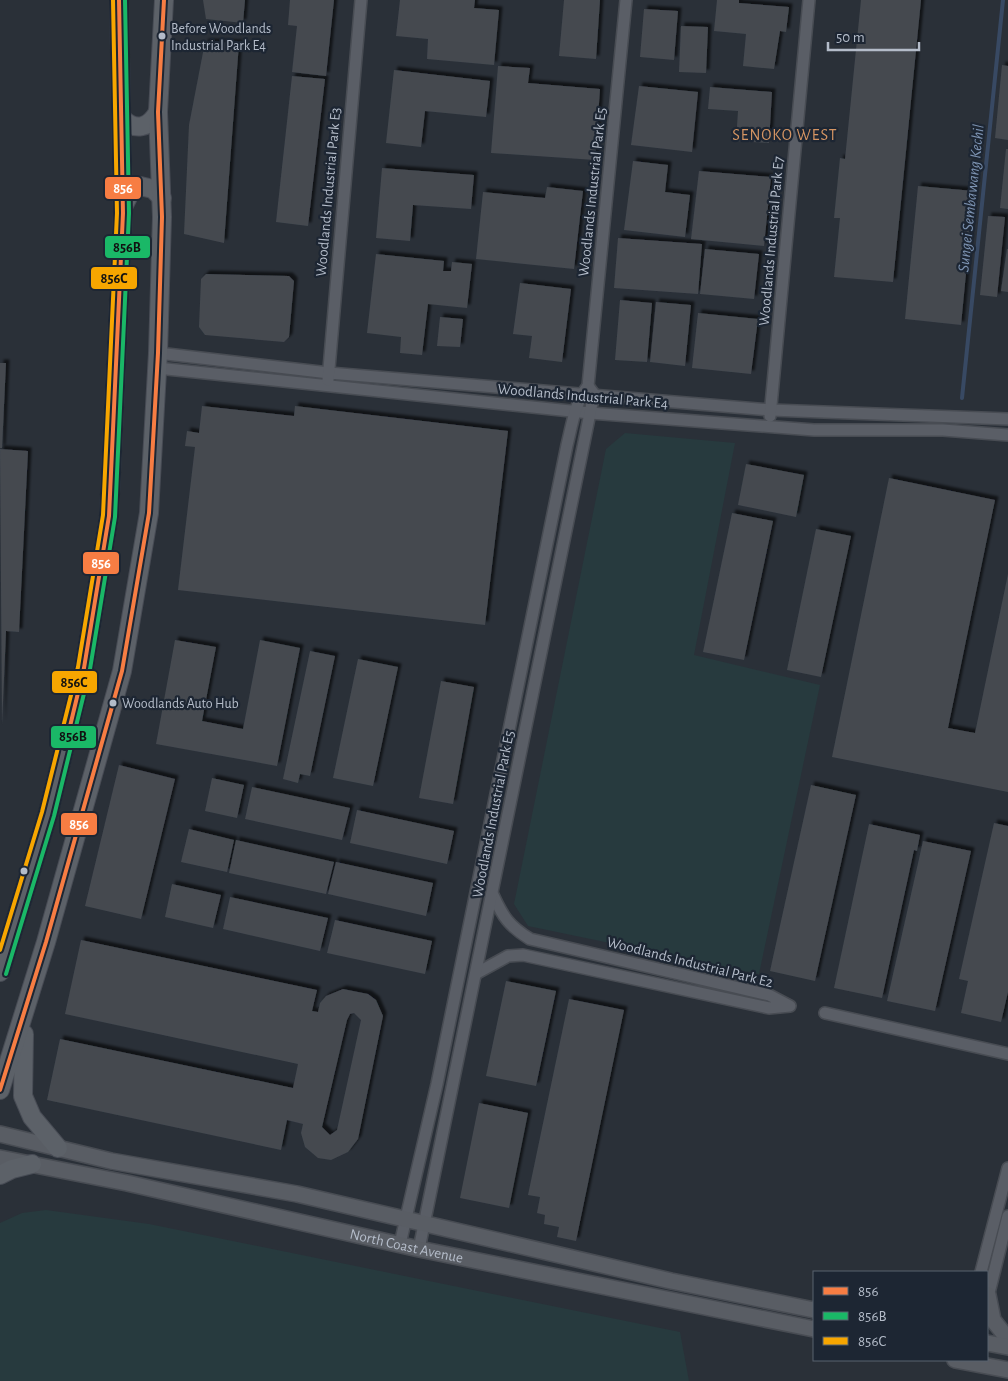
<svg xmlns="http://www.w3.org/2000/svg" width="1008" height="1381" viewBox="0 0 1008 1381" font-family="'Alegreya Sans',sans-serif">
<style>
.green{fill:#273a3e}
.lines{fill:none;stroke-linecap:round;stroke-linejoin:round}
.stream{stroke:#384963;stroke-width:4}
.building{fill:#444950;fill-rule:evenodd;filter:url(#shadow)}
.minor-casing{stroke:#484c53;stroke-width:14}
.secondary-casing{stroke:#484c53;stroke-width:18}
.primary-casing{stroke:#484c55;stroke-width:20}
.minor{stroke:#5a5e66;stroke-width:11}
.secondary{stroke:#595d64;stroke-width:15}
.primary{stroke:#5c6168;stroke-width:18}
.bus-1-casing{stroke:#1d2633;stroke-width:8}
.bus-2-casing{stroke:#1d2633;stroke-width:8}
.bus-3-casing{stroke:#1d2633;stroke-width:8}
.bus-1{stroke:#f77d43;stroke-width:4}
.bus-2{stroke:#1ab867;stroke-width:4}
.bus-3{stroke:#f7a600;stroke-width:4}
.bus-dot{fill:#b4bcc9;stroke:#1d2633;stroke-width:2}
.labels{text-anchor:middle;stroke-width:4.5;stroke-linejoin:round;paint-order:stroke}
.bus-label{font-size:14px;fill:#b4bcc9;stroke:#1d2633;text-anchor:start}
.street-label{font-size:15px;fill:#b4bcc9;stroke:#1d2633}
.neighbourhood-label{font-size:16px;letter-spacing:1px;fill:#d59563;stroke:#1d2633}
.water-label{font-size:16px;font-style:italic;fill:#7c92b1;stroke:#1d2633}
.line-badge{stroke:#1d2633;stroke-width:2}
.badge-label{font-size:14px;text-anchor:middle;font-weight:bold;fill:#fff}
.pale-badge-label{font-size:14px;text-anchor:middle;font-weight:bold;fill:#111}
</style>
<defs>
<filter id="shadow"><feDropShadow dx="3.5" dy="-3.5" stdDeviation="1" flood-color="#0009"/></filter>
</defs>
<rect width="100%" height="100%" fill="#2a3038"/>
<g class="green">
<polygon points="625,433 735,443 694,655 820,685 759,974 528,926 514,904 606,449"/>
<polygon points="46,1210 149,1224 680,1332 689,1381 0,1381 0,1223 22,1213"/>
</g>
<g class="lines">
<polyline class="stream" points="962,398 1003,0"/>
</g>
<g class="building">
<polygon points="203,0 245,0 243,23 206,19"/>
<polygon points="290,0 334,0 326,76 292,72 297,26 288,25"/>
<polygon points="400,0 475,0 474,8 499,10 494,65 427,59 428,39 396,36"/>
<polygon points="564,0 600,0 596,59 559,56"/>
<polygon points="717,0 739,0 739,3 789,7 786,32 780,31 774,69 743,66 746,34 714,31"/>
<polygon points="861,0 921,0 893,282 834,277 840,218 834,218 840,158 845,159"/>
<polygon points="644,9 678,11 674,60 640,57"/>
<polygon points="681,26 708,27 706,73 679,72"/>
<polygon points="205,42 239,43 224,243 184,234 189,125"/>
<polygon points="1002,65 1008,66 1008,140 995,138"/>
<polygon points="498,66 530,68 528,83 600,89 595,160 491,153"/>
<polygon points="394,70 490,81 486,117 425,111 421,147 386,143"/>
<polygon points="292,76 325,79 308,226 276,222"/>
<polygon points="639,86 698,92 692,152 631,145"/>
<polygon points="710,87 772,92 769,143 736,141 738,111 708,109"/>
<polygon points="1006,149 1008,149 1008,209 1000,208"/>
<polygon points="633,161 668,165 665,192 690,195 685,237 624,230"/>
<polygon points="382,168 474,175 471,209 413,205 410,241 376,238"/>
<polygon points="699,171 771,177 764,246 691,239"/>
<polygon points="918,186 974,191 961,325 905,319"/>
<polygon points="547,187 583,191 574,269 476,259 483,192 545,198"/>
<polygon points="988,216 1005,217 997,297 980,295"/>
<polygon points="618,238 702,244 698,294 614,288"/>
<polygon points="705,249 759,254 754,299 700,294"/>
<polygon points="1007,249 1008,249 1008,292 1001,291"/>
<polygon points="376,254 444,261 443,271 451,271 452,262 472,264 467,308 428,304 422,355 400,353 401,337 367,333"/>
<polygon points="206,274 289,276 294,281 289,337 284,342 205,335 199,327 201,279"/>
<polygon points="520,283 571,289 562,362 529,358 532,336 513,334"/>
<polygon points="620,300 652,303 647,362 615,360"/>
<polygon points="656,302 691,305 685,366 650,362"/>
<polygon points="698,313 758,319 751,374 692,368"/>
<polygon points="440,317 463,319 460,347 437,346"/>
<polygon points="0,363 6,363 2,448 0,448"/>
<polygon points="202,406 294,416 295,406 508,431 485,625 178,590 195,447 185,446 187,431 199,433"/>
<polygon points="0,449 28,451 19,632 6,631 2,725"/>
<polygon points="746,464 804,475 796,517 738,505"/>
<polygon points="889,478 995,500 948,728 975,733 1008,574 1008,792 832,757"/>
<polygon points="732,513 773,521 744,660 703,652"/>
<polygon points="816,529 851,536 821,677 787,670"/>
<polygon points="175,640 216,647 202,721 243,729 260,640 300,648 277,766 156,744"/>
<polygon points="310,651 335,656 310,776 300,774 298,783 283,779"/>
<polygon points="358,659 398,667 373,786 333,778"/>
<polygon points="441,681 474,687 453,804 419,798"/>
<polygon points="119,765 175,779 141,919 85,906"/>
<polygon points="212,778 244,785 237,818 205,811"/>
<polygon points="811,785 856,795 815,981 770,971"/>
<polygon points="252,787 350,808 342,840 245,819"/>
<polygon points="357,810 454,831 447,864 350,843"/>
<polygon points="994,823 1008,826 1008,992 1001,1022 961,1013 968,981 959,979"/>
<polygon points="869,824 920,835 917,851 914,850 882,998 834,988"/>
<polygon points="189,829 234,840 227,872 181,862"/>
<polygon points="236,840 334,862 326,894 229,873"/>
<polygon points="923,841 971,851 935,1011 887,1001"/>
<polygon points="336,862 433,883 426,916 328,894"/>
<polygon points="172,884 221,895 213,928 165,917"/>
<polygon points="230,897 328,918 320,951 223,929"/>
<polygon points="335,920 432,941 425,974 327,953"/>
<path d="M81 940 317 990 312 1011 318 1012 320 1003 326 996 343 989 368 994 376 1000 383 1016 358 1139 348 1152 331 1160 318 1158 305 1147 301 1133 303 1124 287 1120 281 1150 47 1100 60 1039 293 1088 298 1064 65 1014ZM354 1013 361 1020 337 1130 330 1135 322 1127 347 1020 350 1014Z"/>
<polygon points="506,981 556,991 536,1086 486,1076"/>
<polygon points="569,999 624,1010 576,1241 557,1237 559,1227 544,1224 545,1215 537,1213 540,1197 528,1195"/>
<polygon points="479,1103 528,1113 509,1208 460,1198"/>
</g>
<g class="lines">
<g class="minor-casing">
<g id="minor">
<polyline points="158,353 329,373 771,410 1008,419"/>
<polyline points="157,368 590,413 814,430 943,430 1008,435"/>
<polyline points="328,380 361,0"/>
<polyline points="770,416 809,0"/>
<path d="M477 973 508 956 523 955 769 1008 790 1006 769 995 530 939C509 926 503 917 493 895"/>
<polyline points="825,1013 1008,1054"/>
<path d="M400 1244 437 1084 567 445C572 425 575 402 588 386L626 0"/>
<polyline points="419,1249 590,413 594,394 588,386"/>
<polyline points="981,1272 1008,1168"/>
<polyline points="987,1301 1008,1216"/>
</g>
</g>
<g class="secondary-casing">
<g id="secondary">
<polyline points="0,1134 111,1161 297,1194 671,1281 814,1310"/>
<path id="s1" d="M0 1158 127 1183 419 1249 814 1329"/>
<polyline points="988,1295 993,1320 1008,1339"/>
<polyline points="987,1343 1008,1347"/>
<polyline points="955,1360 1008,1370"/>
</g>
</g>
<g class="primary-casing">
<g id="primary">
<path d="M122 118C135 132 149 128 158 112"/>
<polyline points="123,207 131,191 140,186 153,189 162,198"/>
<polyline points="0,972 48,814 84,668 109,516 123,213 119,0"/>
<polyline points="24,1034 23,1096 32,1117 58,1148"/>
<polyline points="0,1090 46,942 122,671 149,513 158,353 162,217 158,112 164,0"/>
<polyline points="0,1175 12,1169 32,1164"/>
</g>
</g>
<use href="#minor" class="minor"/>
<use href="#secondary" class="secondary"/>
<use href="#primary" class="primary"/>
<g class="bus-1-casing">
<g id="bus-1">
<polyline points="65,747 84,668 109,516 123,213 119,0"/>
<polyline points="0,1090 46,942 122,671 149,513 158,353 162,217 158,112 164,0"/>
</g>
</g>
<g class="bus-2-casing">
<polyline id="bus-2" points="6,974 54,816 90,669 115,517 129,213 125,0"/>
</g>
<g class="bus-3-casing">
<polyline id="bus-3" points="0,950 42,812 78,667 103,515 117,213 113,0"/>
</g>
<use href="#bus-1" class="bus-1"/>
<use href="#bus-2" class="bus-2"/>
<use href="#bus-3" class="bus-3"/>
</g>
<g class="bus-dot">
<circle cx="162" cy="36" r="4.5"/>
<circle cx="113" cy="703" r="4.5"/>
<circle cx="24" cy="871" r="4.5"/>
</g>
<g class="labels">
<g class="bus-label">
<text x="171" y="33">Before Woodlands<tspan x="171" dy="17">Industrial Park E4</tspan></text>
<text x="122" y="708">Woodlands Auto Hub</text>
</g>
<g class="street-label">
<text transform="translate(328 192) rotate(-85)" y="5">Woodlands Industrial Park E3</text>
<text transform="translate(592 192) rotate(-84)" y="5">Woodlands Industrial Park E5</text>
<text transform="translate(771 241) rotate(-85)" y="5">Woodlands Industrial Park E7</text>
<text transform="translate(583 396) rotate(5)" y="5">Woodlands Industrial Park E4</text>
<text transform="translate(493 814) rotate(-79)" y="5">Woodlands Industrial Park E5</text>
<text transform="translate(690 962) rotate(14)" y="5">Woodlands Industrial Park E2</text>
<text dy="5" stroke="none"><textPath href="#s1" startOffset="416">North Coast Avenue</textPath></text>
</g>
<g class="neighbourhood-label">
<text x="785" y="140">SENOKO WEST</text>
</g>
<g class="water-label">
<text transform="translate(970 198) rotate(-84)" y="6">Sungei Sembawang Kechil</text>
</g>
</g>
<g class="line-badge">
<rect x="104" y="176" width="38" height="24" rx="5" fill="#f77d43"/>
<rect x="104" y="235" width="47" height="24" rx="5" fill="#1ab867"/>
<rect x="90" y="266" width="48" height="24" rx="5" fill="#f7a600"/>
<rect x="82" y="551" width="38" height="24" rx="5" fill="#f77d43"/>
<rect x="51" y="670" width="47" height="24" rx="5" fill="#f7a600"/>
<rect x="50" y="725" width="47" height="24" rx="5" fill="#1ab867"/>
<rect x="60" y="812" width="38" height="24" rx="5" fill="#f77d43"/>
</g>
<g class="badge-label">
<text x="123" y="193">856</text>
<text x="101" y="568">856</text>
<text x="79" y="829">856</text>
</g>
<g class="pale-badge-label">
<text x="127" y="252">856B</text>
<text x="114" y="283">856C</text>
<text x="74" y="687">856C</text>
<text x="73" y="741">856B</text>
</g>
<rect x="813" y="1271" width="175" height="90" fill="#1d2633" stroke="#59626f"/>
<rect x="823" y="1287" width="25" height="8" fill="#f77d43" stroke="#59626f"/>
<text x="858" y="1296" font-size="15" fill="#b4bcc9">856</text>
<rect x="823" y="1312" width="25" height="8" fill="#1ab867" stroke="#59626f"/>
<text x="858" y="1321" font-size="15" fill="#b4bcc9">856B</text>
<rect x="823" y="1337" width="25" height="8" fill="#f7a600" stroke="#59626f"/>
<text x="858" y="1346" font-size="15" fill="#b4bcc9">856C</text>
<path d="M828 42v8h91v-8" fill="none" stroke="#b4bcc9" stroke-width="2.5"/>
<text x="836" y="42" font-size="15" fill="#b4bcc9" stroke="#1d2633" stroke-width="4" paint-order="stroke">50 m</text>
</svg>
